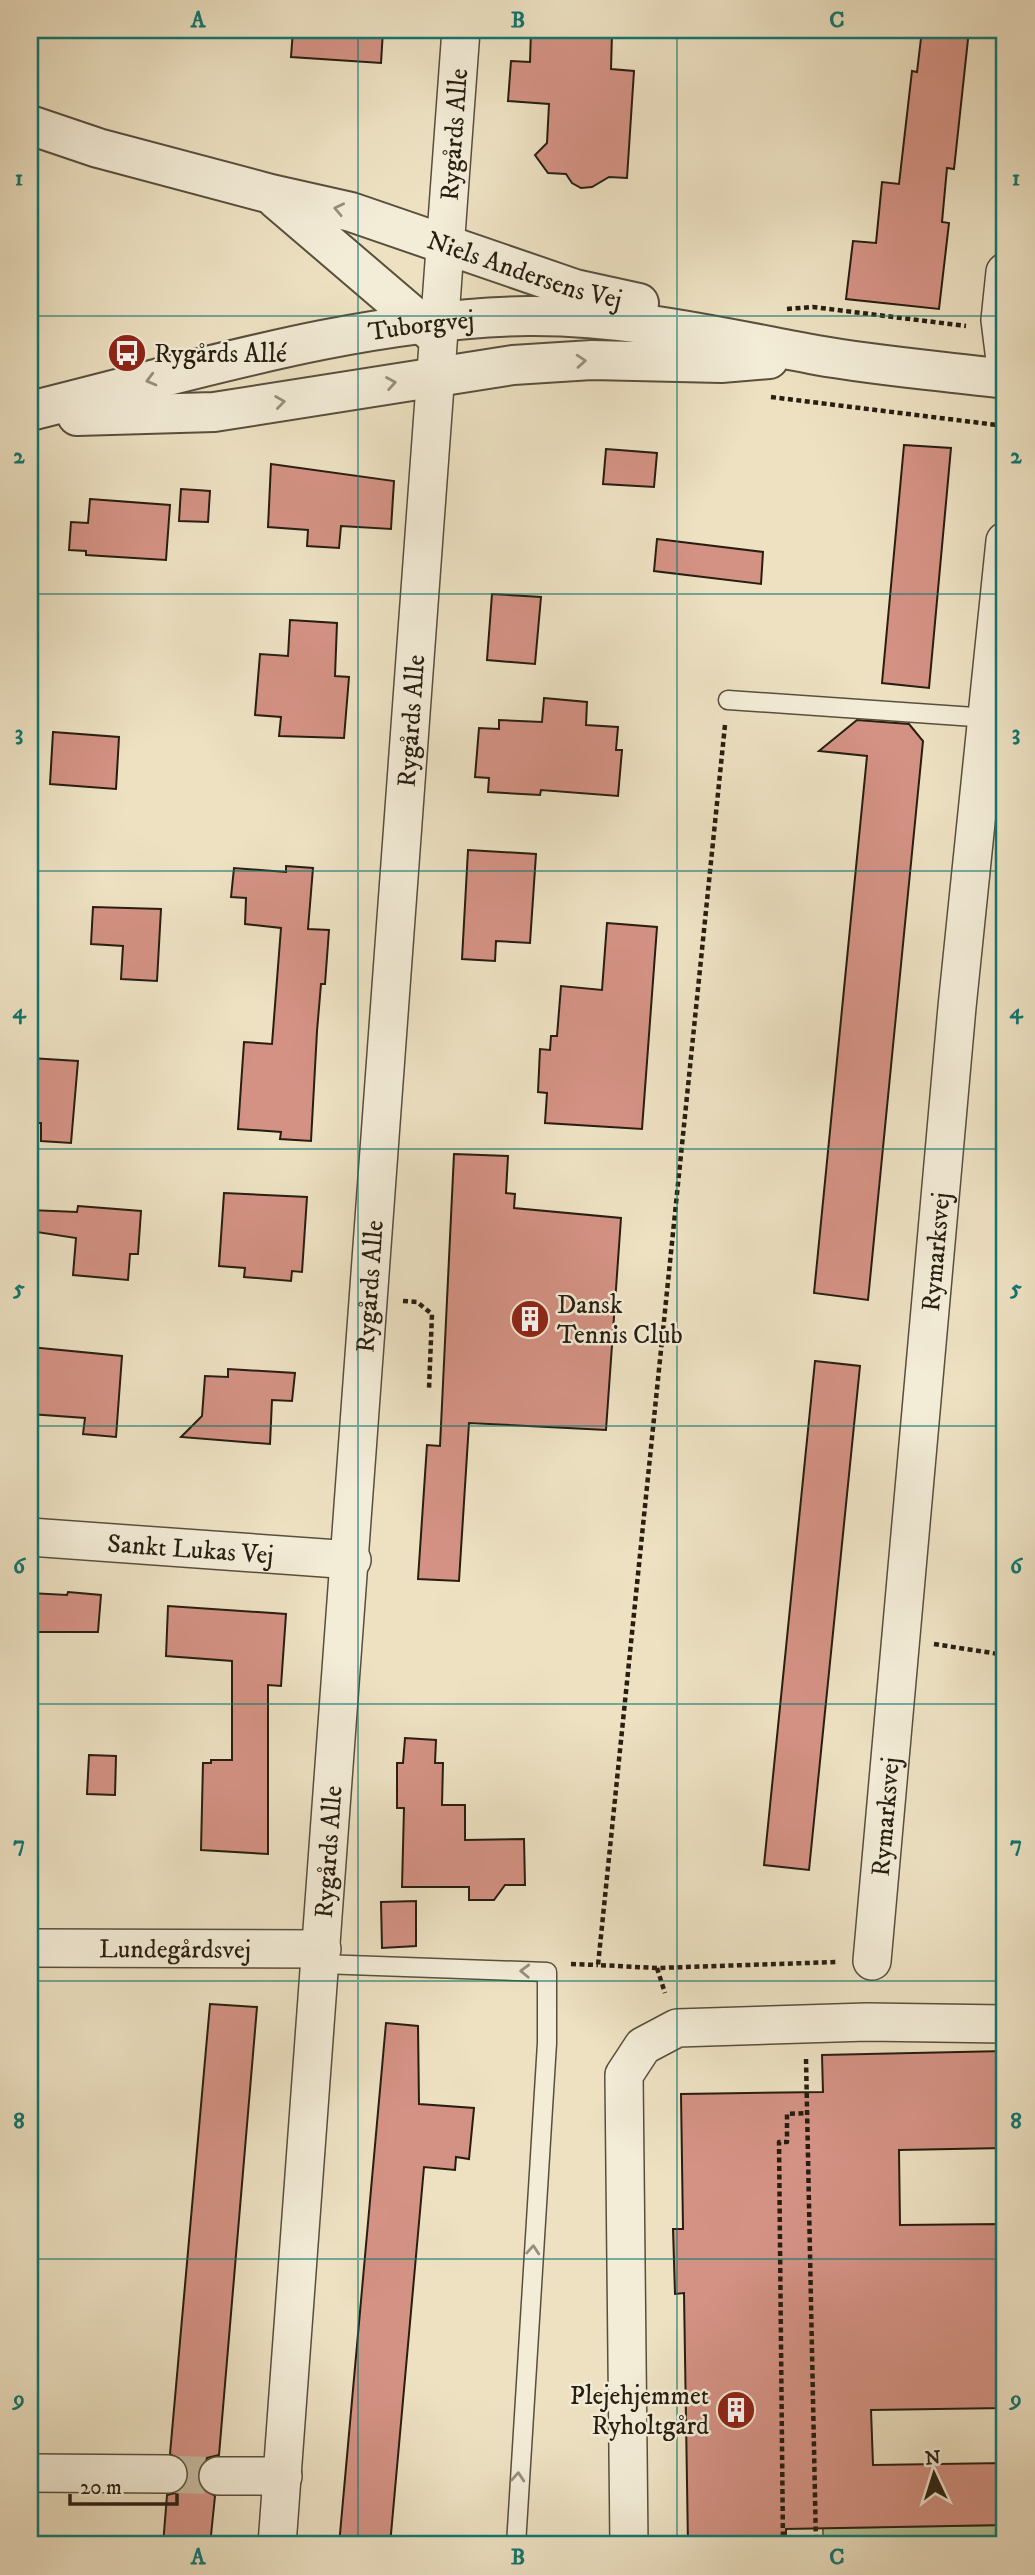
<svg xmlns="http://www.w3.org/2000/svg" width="1035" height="2575" viewBox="0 0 1035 2575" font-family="'IM FELL DW Pica',serif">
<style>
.green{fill:#b3c498;stroke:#6d7154;stroke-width:2}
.building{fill:#d49284;stroke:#271e11;stroke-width:2}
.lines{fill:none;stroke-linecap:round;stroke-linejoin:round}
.minor-tunnel{stroke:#c5ba9f;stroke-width:37;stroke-dasharray:37 18;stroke-linecap:butt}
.service-casing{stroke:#584f3d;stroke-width:21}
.minor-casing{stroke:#584f3d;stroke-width:40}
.tertiary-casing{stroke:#584f3d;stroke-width:42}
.path{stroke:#271e11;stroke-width:4.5;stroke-dasharray:5 3.5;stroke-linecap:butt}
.service{stroke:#f3ecd7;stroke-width:18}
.minor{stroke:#f3ecd7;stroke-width:37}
.tertiary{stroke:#f3ecd7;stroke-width:38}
.oneway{stroke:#978f7e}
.grid{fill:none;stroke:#0f766e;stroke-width:2;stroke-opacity:0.55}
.labels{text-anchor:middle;stroke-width:5;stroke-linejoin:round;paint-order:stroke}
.street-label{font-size:26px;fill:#271e11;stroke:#f3ecd7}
.poi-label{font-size:26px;fill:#271e11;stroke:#f3ecd7;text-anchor:start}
.neatline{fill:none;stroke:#0f766e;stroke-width:2.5}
.grid-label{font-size:23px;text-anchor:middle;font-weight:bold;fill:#0f766e}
</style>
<rect width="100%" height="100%" fill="#ede1c2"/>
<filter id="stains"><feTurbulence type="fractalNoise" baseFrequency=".00286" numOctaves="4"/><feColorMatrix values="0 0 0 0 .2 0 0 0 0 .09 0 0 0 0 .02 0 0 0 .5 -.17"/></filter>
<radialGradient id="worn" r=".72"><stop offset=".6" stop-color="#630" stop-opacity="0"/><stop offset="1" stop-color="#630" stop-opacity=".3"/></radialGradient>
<polygon class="green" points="1005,2525 1005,2545 823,2545 823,2528"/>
<g class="building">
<polygon points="293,30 383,30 381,63 291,57"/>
<polygon points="531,30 593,30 612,33 611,69 634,71 627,178 609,177 592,187 581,188 572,183 566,174 548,173 535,155 547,143 549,104 508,101 511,61 530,62"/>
<polygon points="922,30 969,30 954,169 947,168 942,222 949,223 939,309 846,299 853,241 876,243 882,182 899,184 912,71 917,72"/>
<polygon points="904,445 951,448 929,688 882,683"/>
<polygon points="606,449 657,453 654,487 603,484"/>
<polygon points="271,464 394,481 391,529 341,526 339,548 307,546 308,530 268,527"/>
<polygon points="181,489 210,491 208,522 179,521"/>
<polygon points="90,499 170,505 166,560 86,555 86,551 69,550 71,522 88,523"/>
<polygon points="657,539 763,552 761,584 654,571"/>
<polygon points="492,594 541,597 535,664 487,660"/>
<polygon points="290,620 337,623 335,676 349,677 344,738 279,736 281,717 255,715 260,654 288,656"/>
<polygon points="544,698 587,702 586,725 618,727 616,750 622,750 618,796 541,790 540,795 488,792 489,778 475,777 479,728 499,729 499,720 542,722"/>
<polygon points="857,720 909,724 923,741 868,1300 814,1293 867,756 819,751"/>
<polygon points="53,732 119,737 116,789 50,784"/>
<polygon points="468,850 536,854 530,943 496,941 495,961 462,959"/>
<polygon points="286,866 313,868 308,929 329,930 325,984 321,984 317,1031 311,1141 280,1139 281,1132 238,1129 244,1042 272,1044 281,928 245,924 246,898 231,897 234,868 286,872"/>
<polygon points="93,907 161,909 157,981 121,979 123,946 91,944"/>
<polygon points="607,923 657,927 642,1129 545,1123 547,1093 538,1092 540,1049 550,1050 551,1036 557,1036 561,986 602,990"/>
<polygon points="30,1058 78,1061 71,1143 41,1141 41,1123 30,1123"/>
<polygon points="454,1154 508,1156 506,1193 515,1194 514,1208 621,1218 606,1430 469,1423 459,1581 418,1579 427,1445 440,1446"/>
<polygon points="224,1193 307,1197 302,1272 292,1271 291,1281 244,1277 245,1268 219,1266"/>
<polygon points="78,1206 141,1211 138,1254 130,1254 128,1280 73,1275 76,1238 30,1231 30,1210 77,1212"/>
<polygon points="30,1347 122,1356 116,1437 83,1434 85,1418 30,1414"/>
<polygon points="815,1361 860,1366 809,1870 764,1865"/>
<polygon points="228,1369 295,1373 292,1401 272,1400 270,1444 181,1437 202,1416 205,1376 228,1377"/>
<polygon points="68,1592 101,1595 98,1632 30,1632 30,1593 67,1595"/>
<polygon points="168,1606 286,1614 281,1686 268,1685 268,1854 201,1850 203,1763 211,1763 211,1760 232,1760 232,1661 166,1656"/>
<polygon points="405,1738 436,1740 435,1763 443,1763 442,1805 465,1805 465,1840 524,1839 525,1885 505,1885 494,1900 469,1900 469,1887 402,1887 404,1808 397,1808 397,1763 403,1763"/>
<polygon points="89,1755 116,1756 115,1795 87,1794"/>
<polygon points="416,1901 416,1946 382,1948 381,1902"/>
<polygon points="210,2004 257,2007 219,2455 207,2458 200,2466 197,2475 200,2487 215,2496 210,2545 163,2545 167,2495 179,2492 186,2485 189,2475 186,2463 170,2454"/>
<polygon points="386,2023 418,2026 419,2104 474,2108 469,2159 456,2157 455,2170 424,2167 390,2545 339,2545"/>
<polygon points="1005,2051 1005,2148 899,2150 900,2225 1002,2224 1004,2408 871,2410 873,2465 1005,2463 1005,2525 786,2529 786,2545 688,2545 684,2293 675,2294 673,2229 683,2229 681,2094 823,2092 822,2055"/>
</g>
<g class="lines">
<polyline class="minor-tunnel" points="168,2474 218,2476"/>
<g class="service-casing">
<g id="service">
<polyline points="728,700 989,718"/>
<polyline points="321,1964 547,1972 547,2043 516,2545"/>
</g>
</g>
<g class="minor-casing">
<g id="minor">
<polyline points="1005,272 1000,320 1005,360"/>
<path id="s1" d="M30 1537 352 1560"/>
<path id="s2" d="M30 1948 322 1949"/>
<path id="s3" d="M872 1961 957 1007 1005 541"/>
<polyline points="30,2473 168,2474"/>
<polyline points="218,2476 283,2476"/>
<path id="s4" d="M277 2545 461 30"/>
<polyline points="629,2545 624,2075 643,2046 677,2028 867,2022 1005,2024"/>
</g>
</g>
<g class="tertiary-casing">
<g id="tertiary">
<path id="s5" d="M30 125 98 148 271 194 351 212 575 289 639 303"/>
<polyline points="276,199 435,335"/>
<path id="s6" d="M30 411C193 371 358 319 528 316 626 315 720 337 816 355 878 366 942 371 1005 379"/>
<polyline points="77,416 214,412 513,365 592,360 721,363 769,359"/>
</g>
</g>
<g class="path">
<polyline points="787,309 813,307 966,326"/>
<polyline points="771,397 1005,426"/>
<polyline points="725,725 598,1965 657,1968 837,1962"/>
<polyline points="403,1301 417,1302 432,1314 429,1389"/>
<polyline points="934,1644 1005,1655"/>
<polyline points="571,1964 598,1965"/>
<polyline points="657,1968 665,1993"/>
<polyline points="806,2059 816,2545"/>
<polyline points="783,2545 779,2142 787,2142 787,2114 807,2113"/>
</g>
<use href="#service" class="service"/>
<use href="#minor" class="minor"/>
<use href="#tertiary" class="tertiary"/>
</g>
<defs><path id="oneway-chevron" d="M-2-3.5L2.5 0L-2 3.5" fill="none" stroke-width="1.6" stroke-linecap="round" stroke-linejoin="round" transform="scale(1.75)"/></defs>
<g class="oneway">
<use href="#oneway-chevron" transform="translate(339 209) rotate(-168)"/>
<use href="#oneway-chevron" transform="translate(581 361) rotate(-4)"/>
<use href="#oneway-chevron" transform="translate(151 380) rotate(165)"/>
<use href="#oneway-chevron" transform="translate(391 383) rotate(-10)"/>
<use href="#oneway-chevron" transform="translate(280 402) rotate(-8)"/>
<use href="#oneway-chevron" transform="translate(525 1971) rotate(-178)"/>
<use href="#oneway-chevron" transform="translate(533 2250) rotate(-86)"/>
<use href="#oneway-chevron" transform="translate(518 2477) rotate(-86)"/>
</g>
<path class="grid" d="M358 30V2545M677 30V2545M30 316H1005M30 594H1005M30 871H1005M30 1149H1005M30 1426H1005M30 1704H1005M30 1981H1005M30 2259H1005"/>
<defs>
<g id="bus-disc" transform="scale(2.0125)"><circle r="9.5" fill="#8f2418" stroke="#f3ecd7"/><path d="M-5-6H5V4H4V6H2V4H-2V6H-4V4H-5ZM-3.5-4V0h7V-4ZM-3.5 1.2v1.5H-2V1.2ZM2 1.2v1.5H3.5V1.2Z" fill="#fff"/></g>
<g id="building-disc" transform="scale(2.0125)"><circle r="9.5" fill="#8f2418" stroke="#f3ecd7"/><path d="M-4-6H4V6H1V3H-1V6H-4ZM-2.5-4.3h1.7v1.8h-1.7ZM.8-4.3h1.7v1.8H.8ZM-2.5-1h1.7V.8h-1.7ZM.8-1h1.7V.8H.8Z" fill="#fff"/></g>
</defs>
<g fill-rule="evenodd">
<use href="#bus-disc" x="127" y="353"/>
<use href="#building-disc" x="530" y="1319"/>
<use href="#building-disc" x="736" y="2410"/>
</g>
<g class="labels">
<g class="street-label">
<text dy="9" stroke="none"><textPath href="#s4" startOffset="2417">Rygårds Alle</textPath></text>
<text dy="9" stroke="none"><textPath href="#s5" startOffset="516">Niels Andersens Vej</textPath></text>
<text dy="9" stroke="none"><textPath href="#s6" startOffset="401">Tuborgvej</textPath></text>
<text dy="9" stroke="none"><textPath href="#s4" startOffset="1829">Rygårds Alle</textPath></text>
<text dy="9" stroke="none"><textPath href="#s3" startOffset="712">Rymarksvej</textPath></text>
<text dy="9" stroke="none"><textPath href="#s4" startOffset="1262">Rygårds Alle</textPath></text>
<text dy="9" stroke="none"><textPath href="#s1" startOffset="161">Sankt Lukas Vej</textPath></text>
<text dy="9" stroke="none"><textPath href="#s3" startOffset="145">Rymarksvej</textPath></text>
<text dy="9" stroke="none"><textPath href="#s4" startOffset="695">Rygårds Alle</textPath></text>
<text dy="9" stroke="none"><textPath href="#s2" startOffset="145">Lundegårdsvej</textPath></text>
</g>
<g class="poi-label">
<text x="154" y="362">Rygårds Allé</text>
<text x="557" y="1313">Dansk<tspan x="557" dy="30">Tennis Club</tspan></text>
<text x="709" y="2404" text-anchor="end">Plejehjemmet<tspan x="709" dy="30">Ryholtgård</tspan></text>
</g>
</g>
<rect width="1035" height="2575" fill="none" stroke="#ede1c2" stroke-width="77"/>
<g transform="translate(934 2474) rotate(356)" stroke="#f3ecd7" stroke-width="5" paint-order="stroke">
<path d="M0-5L12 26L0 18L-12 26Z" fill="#271e11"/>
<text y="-10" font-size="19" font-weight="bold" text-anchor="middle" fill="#271e11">N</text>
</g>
<path d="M70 2494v10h107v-10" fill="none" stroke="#271e11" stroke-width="3.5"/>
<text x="80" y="2494" font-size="21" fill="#271e11" stroke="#f3ecd7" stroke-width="5" paint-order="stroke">20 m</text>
<rect x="38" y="38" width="958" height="2498" class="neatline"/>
<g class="grid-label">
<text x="198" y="27">A</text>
<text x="518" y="27">B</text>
<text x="837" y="27">C</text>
<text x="19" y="185">1</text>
<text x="1016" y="185">1</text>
<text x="19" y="463">2</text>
<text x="1016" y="463">2</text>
<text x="19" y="740">3</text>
<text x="1016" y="740">3</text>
<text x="19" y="1018">4</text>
<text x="1016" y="1018">4</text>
<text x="19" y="1295">5</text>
<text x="1016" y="1295">5</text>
<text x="19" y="1573">6</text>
<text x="1016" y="1573">6</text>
<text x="19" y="1851">7</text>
<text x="1016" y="1851">7</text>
<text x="19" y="2128">8</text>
<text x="1016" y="2128">8</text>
<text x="19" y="2406">9</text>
<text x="1016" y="2406">9</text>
<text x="198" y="2564">A</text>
<text x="518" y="2564">B</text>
<text x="837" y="2564">C</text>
</g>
<rect width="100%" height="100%" filter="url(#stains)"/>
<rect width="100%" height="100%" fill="url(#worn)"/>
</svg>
